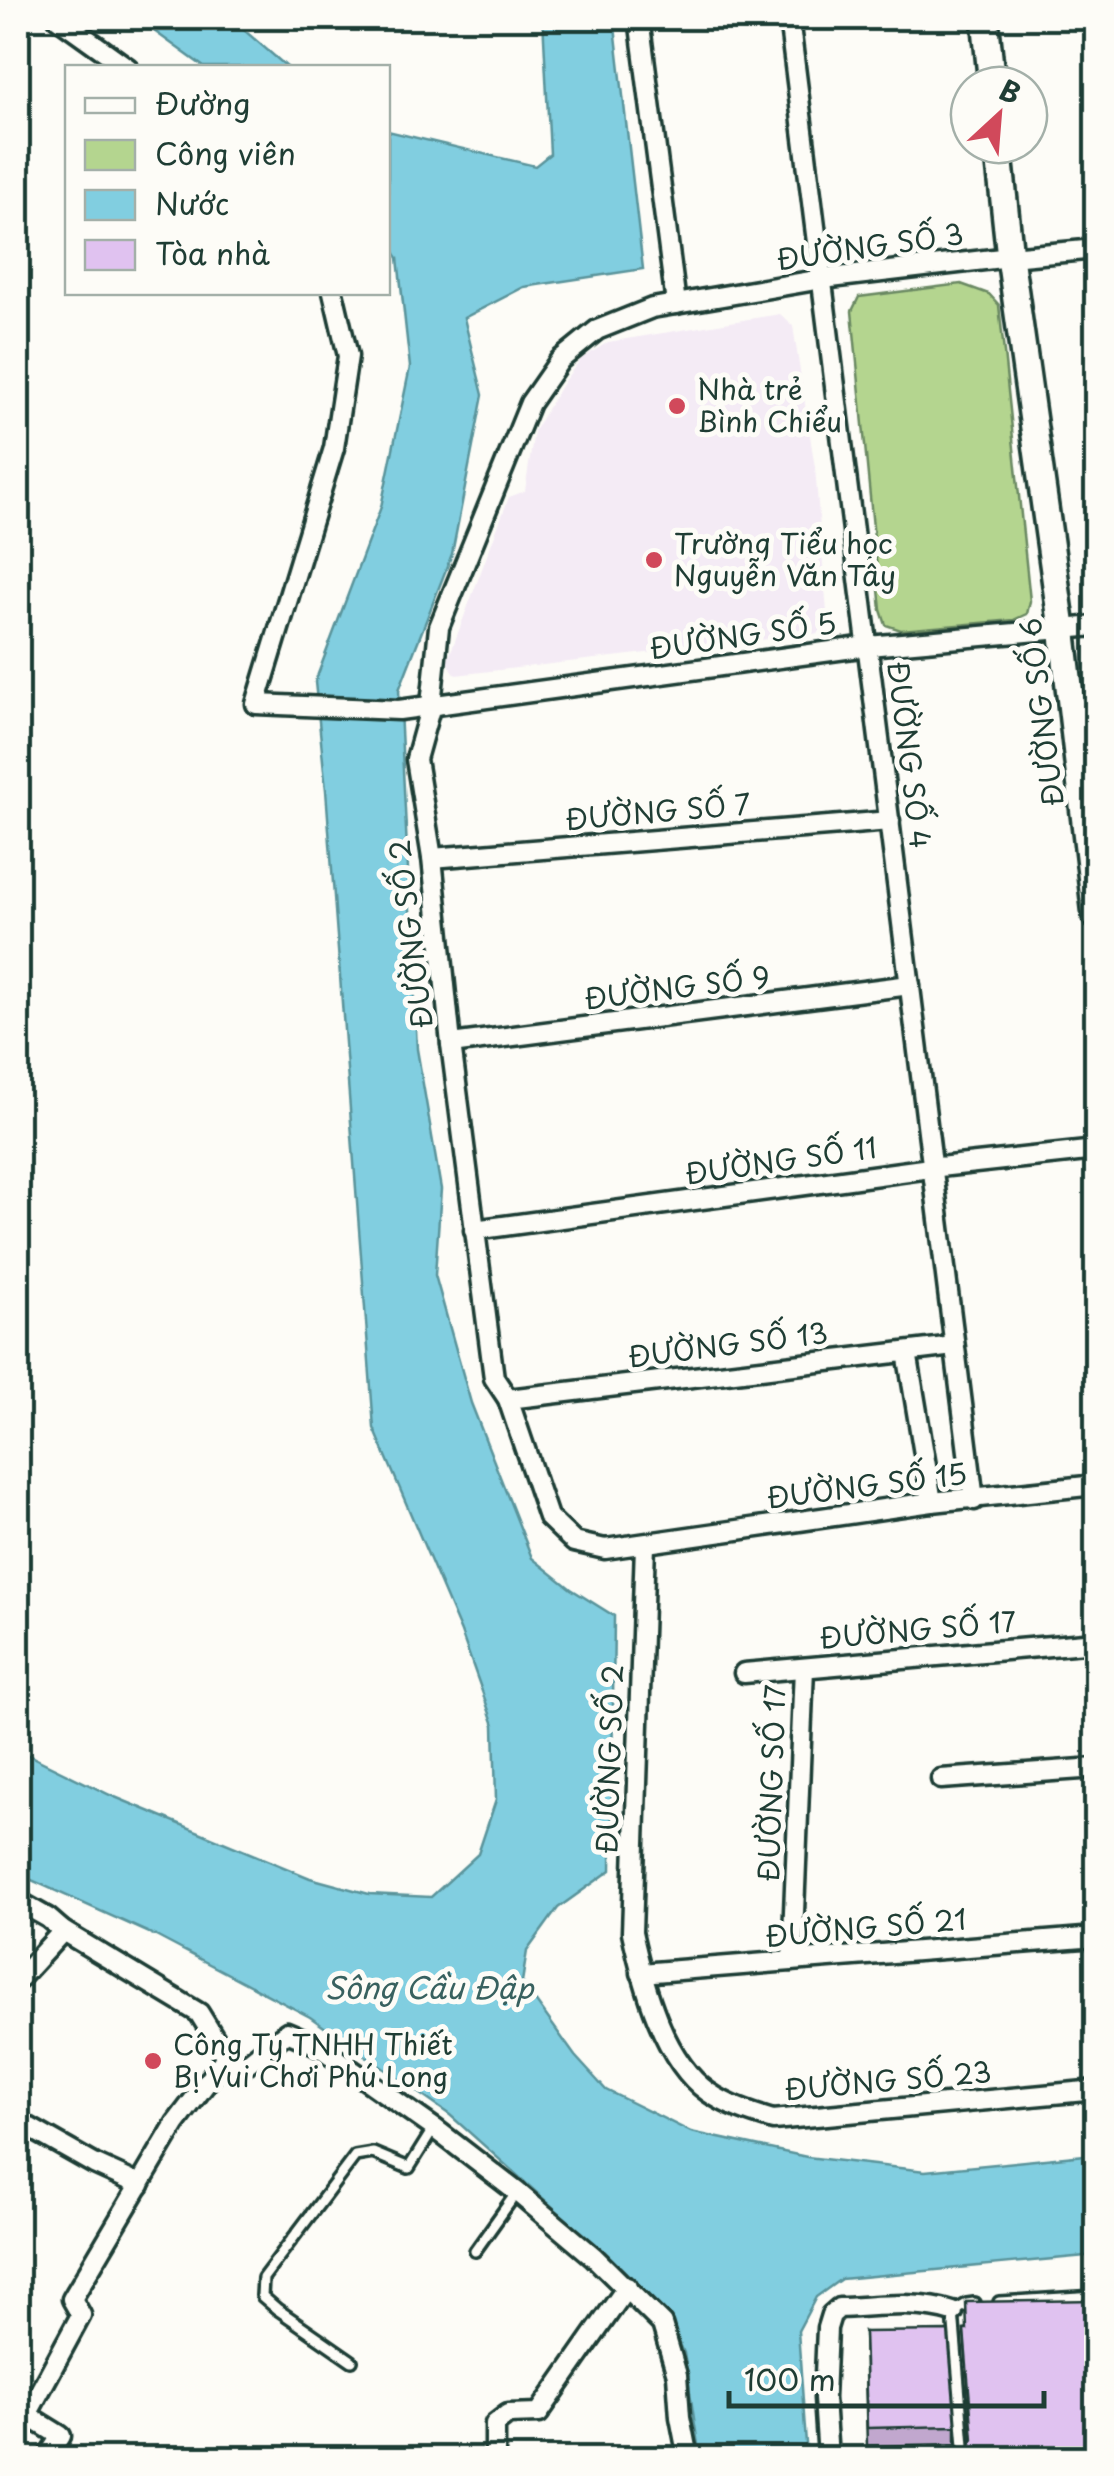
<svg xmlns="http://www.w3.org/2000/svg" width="1114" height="2476" viewBox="0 0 1114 2476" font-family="'Playpen Sans',sans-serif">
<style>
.built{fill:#f4ebf5}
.green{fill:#b4d58f;stroke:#6a8962;stroke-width:2.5}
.water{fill:#81cee0;stroke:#5a949b;stroke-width:2.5}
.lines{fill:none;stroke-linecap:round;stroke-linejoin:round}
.lane-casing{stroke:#1f3d34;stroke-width:16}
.street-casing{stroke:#1f3d34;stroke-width:25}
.secondary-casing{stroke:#1f3d34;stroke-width:32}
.lane{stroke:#fdfcf7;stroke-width:9}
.street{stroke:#fdfcf7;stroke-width:18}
.secondary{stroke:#fdfcf7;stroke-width:25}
.wall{fill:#c1a7ce;stroke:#1f3d34;stroke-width:2.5}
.building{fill:#e0c2f0;stroke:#1f3d34;stroke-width:2.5}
.poi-dot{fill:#d1495b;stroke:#fdfcf7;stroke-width:4}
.labels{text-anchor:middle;stroke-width:10;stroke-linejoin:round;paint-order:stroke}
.street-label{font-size:28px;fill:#1f3d34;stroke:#fdfcf7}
.poi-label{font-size:28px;fill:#1f3d34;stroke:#fdfcf7;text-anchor:start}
.water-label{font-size:30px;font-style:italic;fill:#38615f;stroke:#fdfcf7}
</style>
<rect width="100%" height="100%" fill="#fdfcf7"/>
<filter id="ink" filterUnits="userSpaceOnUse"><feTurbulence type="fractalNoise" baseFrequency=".01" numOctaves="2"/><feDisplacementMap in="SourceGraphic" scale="20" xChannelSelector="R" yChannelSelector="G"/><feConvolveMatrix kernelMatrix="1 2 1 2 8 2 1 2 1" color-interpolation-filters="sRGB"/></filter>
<g filter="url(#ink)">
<polygon class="built" points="780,314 793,326 815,468 828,624 820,633 456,675 447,662 509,497 525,491 534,431 564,381 581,359 608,342"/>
<polygon class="green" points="961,284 989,294 999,305 1030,601 1027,614 1014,620 901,630 886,625 881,610 852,311 859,297"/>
<g class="water">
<polygon points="136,18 230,18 287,67 204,67"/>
<polygon points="543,18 614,18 643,269 524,287 464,318 483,395 452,554 399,690 417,1049 441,1189 435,1275 471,1403 532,1558 571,1589 614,1616 611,1870 558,1908 527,1951 522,1982 575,2056 606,2090 691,2132 807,2157 925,2171 1096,2154 1096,2255 841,2279 816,2297 798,2331 807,2458 700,2458 684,2353 670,2321 623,2270 450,2115 310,2017 154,1935 18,1874 18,1750 110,1795 310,1878 369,1894 431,1897 478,1854 496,1800 494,1725 461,1632 374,1428 326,790 315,682 381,507 410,367 398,258 388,243 388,131 535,166 550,154"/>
</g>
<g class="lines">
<g class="lane-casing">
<g id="lane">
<polyline points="475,2251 517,2192"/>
<polyline points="999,2302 1096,2296"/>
<polyline points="352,2361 277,2309 262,2296 263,2278 355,2156 373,2153 409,2168 434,2128"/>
<polyline points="965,2458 953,2312 967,2304 974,2303"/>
</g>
</g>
<g class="street-casing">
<g id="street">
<polyline points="58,18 128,68"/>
<polyline points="639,18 676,304"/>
<path d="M789 18C852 511 909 1006 974 1500"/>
<polyline points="1096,249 1010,257 822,279 652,308 597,330 560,360 530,403 439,627 431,705 416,759 432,858 451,1044 494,1378 508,1399 548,1517 574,1542 605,1549 932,1502 1096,1485"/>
<polyline points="333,292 348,356 334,448 256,704 399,710 868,646 1096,626"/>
<polyline points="432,858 890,821"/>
<polyline points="451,1044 910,985"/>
<polyline points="474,1230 930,1168 1096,1150"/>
<polyline points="907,1352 932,1502"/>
<polyline points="508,1399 954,1346"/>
<path d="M645 1545 632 1932C643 1983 663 2060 708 2092 728 2106 750 2113 773 2120L1096 2090"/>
<polyline points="744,1673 1096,1642"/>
<polyline points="941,1779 1096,1768"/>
<polyline points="18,1901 48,1918 63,1931 199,2013 226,2057 244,2066 287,2032 315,2044 434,2128 517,2192 594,2257 662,2324 677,2375 680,2417 688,2458"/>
<polyline points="792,1961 804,1668"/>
<polyline points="641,1973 1096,1937"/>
<polyline points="18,1980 63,1931"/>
<polyline points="18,2121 94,2164 140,2185"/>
<polyline points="47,2458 61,2436 27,2415 81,2315 72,2299 176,2123 226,2057"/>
<polyline points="495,2458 495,2424 508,2414 539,2413 627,2287"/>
<path d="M828 2458 824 2398 827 2328 831 2315 839 2308C876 2307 917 2300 953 2312"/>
</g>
</g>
<g class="secondary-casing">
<g id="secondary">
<polyline points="985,18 992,85"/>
<polyline points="998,145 1010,257 1063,635 1096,916"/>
</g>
</g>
<use href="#lane" class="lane"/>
<use href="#street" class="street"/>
<use href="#secondary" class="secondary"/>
</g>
<g class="wall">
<polygon points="1096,2300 972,2442 964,2330"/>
<polygon points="864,2332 956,2426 956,2444 867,2446"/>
</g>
<g class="building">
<polygon points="1096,2300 1096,2458 970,2458 970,2446 973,2439 964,2330 967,2330 966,2302"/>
<polygon points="948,2331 956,2426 867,2428 864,2332"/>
</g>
</g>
<g class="poi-dot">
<circle cx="677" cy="406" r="10"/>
<circle cx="654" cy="560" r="10"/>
<circle cx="153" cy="2061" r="10"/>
</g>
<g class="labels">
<g class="street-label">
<text transform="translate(870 247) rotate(-8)" y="10">ĐƯỜNG SỐ 3</text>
<text transform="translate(743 636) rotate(-8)" y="10">ĐƯỜNG SỐ 5</text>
<text transform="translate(1042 712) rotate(-97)" y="10">ĐƯỜNG SỐ 6</text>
<text transform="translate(909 755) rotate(83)" y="10">ĐƯỜNG SỐ 4</text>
<text transform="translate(658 812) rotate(-5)" y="10">ĐƯỜNG SỐ 7</text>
<text transform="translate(411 934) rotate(-97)" y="10">ĐƯỜNG SỐ 2</text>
<text transform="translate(677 988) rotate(-7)" y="10">ĐƯỜNG SỐ 9</text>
<text transform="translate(781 1161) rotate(-8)" y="10">ĐƯỜNG SỐ 11</text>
<text transform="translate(728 1345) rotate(-7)" y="10">ĐƯỜNG SỐ 13</text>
<text transform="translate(867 1486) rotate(-7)" y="10">ĐƯỜNG SỐ 15</text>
<text transform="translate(918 1630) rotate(-5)" y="10">ĐƯỜNG SỐ 17</text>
<text transform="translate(610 1759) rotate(-88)" y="10">ĐƯỜNG SỐ 2</text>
<text transform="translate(772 1783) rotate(-88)" y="10">ĐƯỜNG SỐ 17</text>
<text transform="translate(866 1928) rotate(-5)" y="10">ĐƯỜNG SỐ 21</text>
<text transform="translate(888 2081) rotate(-5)" y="10">ĐƯỜNG SỐ 23</text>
</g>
<g class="poi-label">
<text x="697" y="400">Nhà trẻ<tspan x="697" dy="32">Bình Chiểu</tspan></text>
<text x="674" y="554">Trường Tiểu học<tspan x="674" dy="32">Nguyễn Văn Tây</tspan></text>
<text x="173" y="2055">Công Ty TNHH Thiết<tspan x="173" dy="32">Bị Vui Chơi Phú Long</tspan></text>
</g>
<g class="water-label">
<text x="429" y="1999">Sông Cầu Đập</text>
</g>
</g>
<rect width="1114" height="2476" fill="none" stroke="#fdfcf7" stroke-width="60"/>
<rect x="30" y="30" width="1054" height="2416" fill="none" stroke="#1f3d34" stroke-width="4" filter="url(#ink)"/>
<rect x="65" y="65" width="325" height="230" fill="#fdfcf7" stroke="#a4b0a9" stroke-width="2.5"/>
<rect x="85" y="98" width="50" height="15" fill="#fdfcf7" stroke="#a4b0a9" stroke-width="2.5"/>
<text x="155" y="115" font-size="30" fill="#1f3d34">Đường</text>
<rect x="85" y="140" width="50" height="30" fill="#b4d58f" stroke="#a4b0a9" stroke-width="2.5"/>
<text x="155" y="165" font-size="30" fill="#1f3d34">Công viên</text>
<rect x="85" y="190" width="50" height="30" fill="#81cee0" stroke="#a4b0a9" stroke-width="2.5"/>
<text x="155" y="215" font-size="30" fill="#1f3d34">Nước</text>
<rect x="85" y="240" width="50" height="30" fill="#e0c2f0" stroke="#a4b0a9" stroke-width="2.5"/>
<text x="155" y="265" font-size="30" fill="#1f3d34">Tòa nhà</text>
<g transform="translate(999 115) rotate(26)"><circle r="48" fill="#fdfcf7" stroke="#a4b0a9" stroke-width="2.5"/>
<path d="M0-8L18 38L0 25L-18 38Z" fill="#d1495b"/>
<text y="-15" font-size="28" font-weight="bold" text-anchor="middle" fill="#1f3d34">B</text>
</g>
<path d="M729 2391v15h315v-15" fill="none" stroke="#1f3d34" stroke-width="5"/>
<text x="744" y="2391" font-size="30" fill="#1f3d34" stroke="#fdfcf7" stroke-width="8" paint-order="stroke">100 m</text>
</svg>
